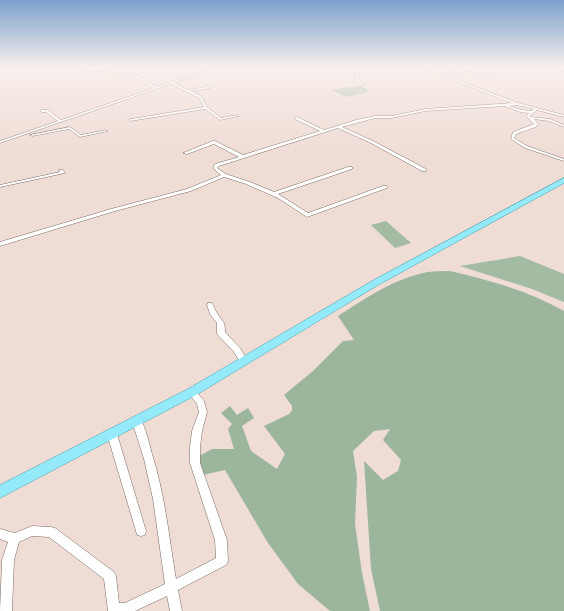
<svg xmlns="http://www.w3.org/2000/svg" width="564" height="611" viewBox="0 0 564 611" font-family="Signika,sans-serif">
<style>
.green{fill:#a3bba3}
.forest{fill:#9cb69d}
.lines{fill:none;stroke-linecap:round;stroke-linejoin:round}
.minor-casing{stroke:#7a6a63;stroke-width:1}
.major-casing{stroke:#46a0af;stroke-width:1}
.minor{fill:#fff;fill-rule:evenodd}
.major{fill:#94eaf8;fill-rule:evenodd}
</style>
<rect width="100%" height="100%" fill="#efdcd5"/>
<g class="green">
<polygon points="362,85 369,92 346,97 331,90"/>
<polygon points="386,221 411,243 395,248 371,225"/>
<polygon points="520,256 564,274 564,302 532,289 460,266"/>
</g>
<path class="forest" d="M450 271C489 280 529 291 564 311V611H380L371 569 364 461 383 480 398 471 401 460 383 440 390 429 374 431 353 451 357 477 355 524 362 573 370 611H330L298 584 268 543 225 470 203 475 199 456 212 449H234L228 429 232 424 221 413 230 406 237 415 248 408 254 418 242 426 251 451 277 469 285 454 264 426 289 414 292 410V406L284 395 313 371 343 341 354 340 338 316C366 298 395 278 428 272 435 271 443 271 450 271Z"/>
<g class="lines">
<g class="minor-casing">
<g id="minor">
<polygon points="67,68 70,68 73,70 102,69 111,72 138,76 157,87 211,68 216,68 174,83 188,90 212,86 211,88 191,91 201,96 207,107 221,118 237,115 239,116 220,120 205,109 130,121 130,119 131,119 204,107 199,98 171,84 0,143 0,141 58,121 46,112 41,112 41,110 48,110 61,120 154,88 136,78 111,74 102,71 72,72"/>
<polygon points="353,68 356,68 359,79 365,88 363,88 356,79"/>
<path d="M422 68H427L518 103 564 115V117L537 110 530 116 531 117 550 119 564 125V127L549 121 534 119 538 124 536 127 516 134 514 138 527 146 564 159V161L525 148 511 139 513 132 534 124 526 116 529 113 520 112 505 106 425 111 392 118H375L342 127 373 141 426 169V171H422L371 143 338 128 219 166 217 168 226 174 250 182 274 192 348 167H352V169L278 194 308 213 383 186H387V188L307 217 278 198 246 184 224 177 191 191 115 211 0 246V242L111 209 187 189 221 175 213 168 215 164 239 157 214 144 187 154 183 153 213 141H215L243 155 320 131 295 119V117H297L324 130 356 120 375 116H392L425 109 512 103ZM517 105 534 109 532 111 522 110 509 106Z"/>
<polygon points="446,68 493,76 498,73 493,68 496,68 501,73 493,78 437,68"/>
<polygon points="559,68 563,68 564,71"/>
<polygon points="70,127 81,135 106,130 108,131 80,137 69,129 32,136 30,135"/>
<polygon points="59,170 63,170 65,173 0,187 0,185 60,172"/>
<path d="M208 303H212C214 307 215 310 217 313 223 323 225 320 225 332L240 348 247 360 246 362H240L234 352 218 335 217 333V323L210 314 207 305Z"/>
<path d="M192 389 195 390 204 401 207 412 202 431 200 447V463L227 540 228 561 226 565 178 590 182 611H170L167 596 135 611H108L104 579 49 537 32 536 19 542 14 560 12 611H0L2 560 8 542 0 539V529L15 533 32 526 51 527 55 528 114 572 116 576 119 603H125L165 584 153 499 144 459 132 421 134 418 137 417 140 418C146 429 149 442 152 454 165 495 169 537 176 579L216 558 215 540 190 463V447L192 431 199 412 197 404 188 392 189 390Z"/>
<polygon points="112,430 115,431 117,434 146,531 145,535 141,536 137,535 136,531 107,434 109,431"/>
</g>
</g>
<g class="major-casing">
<polygon id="major" points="564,178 564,183 378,285 196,395 0,498 0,485 188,389 372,281"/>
</g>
<use href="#minor" class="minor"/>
<use href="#major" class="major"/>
</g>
<linearGradient id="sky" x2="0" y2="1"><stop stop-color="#7ba1cc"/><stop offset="0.44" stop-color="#f8efec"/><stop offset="1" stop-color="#f8efec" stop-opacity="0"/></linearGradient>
<rect width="564" height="154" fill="url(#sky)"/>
</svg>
